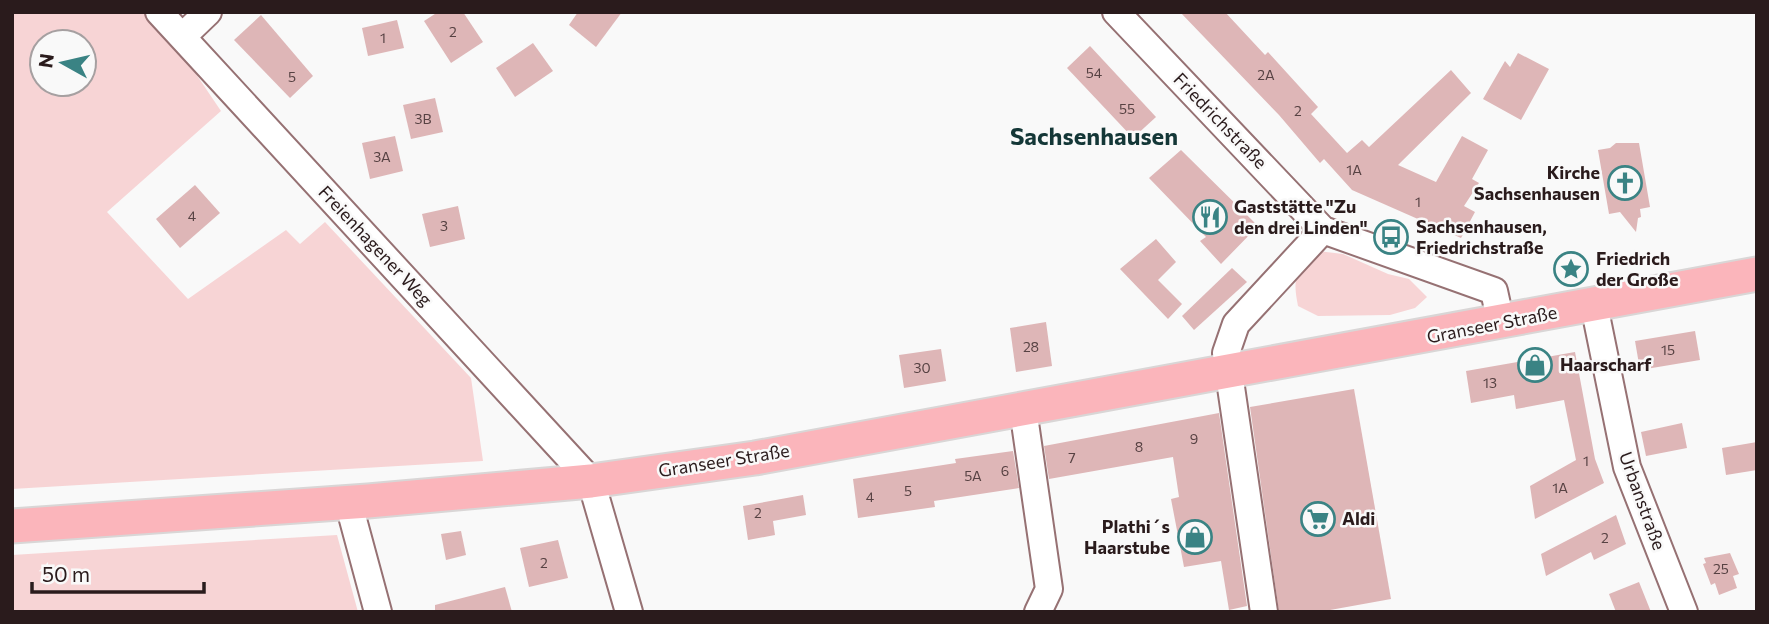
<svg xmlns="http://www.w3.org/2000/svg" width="1769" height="624" viewBox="0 0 1769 624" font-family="Commissioner,sans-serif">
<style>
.green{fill:#f7d4d5;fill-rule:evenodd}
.building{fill:#deb6b7}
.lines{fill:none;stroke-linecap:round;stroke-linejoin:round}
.minor-casing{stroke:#967173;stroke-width:30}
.major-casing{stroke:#d9d6d6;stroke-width:37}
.minor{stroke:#fff;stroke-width:26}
.major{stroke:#fbb5bb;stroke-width:33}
.labels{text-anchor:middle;stroke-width:5;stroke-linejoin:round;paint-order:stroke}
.number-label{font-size:14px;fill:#574243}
.street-label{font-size:18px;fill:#2a1b1c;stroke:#f9f9f9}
.poi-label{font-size:18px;font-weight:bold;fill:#2a1b1c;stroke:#f9f9f9;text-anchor:start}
.district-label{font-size:24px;font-weight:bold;fill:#143737;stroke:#f9f9f9}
</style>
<rect width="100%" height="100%" fill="#f9f9f9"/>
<g class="green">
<path d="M12 12H154L221 111 107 212 188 299 286 230 300 244 325 222 471 378 483 461 12 489ZM42 42H84V84H42Z"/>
<path d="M1318 251 1343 254 1388 274 1409 279 1427 297 1415 308 1390 315 1318 316 1298 306C1292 275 1296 273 1318 251Z"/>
<polygon points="337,535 358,612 12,612 12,555"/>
</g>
<g class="building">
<polygon points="438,12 463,12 483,42 451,63 424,21"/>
<polygon points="578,12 622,12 596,47 569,25"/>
<polygon points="1180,12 1225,12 1265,55 1268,52 1318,107 1311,114 1347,153 1362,140 1369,147 1451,70 1471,93 1398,165 1436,182 1462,136 1488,150 1472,179 1479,183 1464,206 1475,212 1461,238 1352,190 1324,159 1320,163 1279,115"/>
<polygon points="261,15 313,76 290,98 234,40"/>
<polygon points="397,20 404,48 368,56 362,28"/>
<polygon points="533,43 553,71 515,97 496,68"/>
<polygon points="1090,46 1156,117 1133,138 1067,68"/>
<polygon points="1518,53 1549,69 1521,120 1483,99 1505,61 1510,67"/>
<polygon points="435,98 443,132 411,139 403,105"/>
<polygon points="395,136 403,171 370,179 362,143"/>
<polygon points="1616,143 1639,143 1650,207 1640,209 1641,217 1638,218 1636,232 1620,212 1609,214 1598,150 1610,148"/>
<polygon points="1181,150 1258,226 1221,264 1200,241 1206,237 1149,178"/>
<polygon points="195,185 220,213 180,248 156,219"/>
<polygon points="458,206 465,239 430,247 422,214"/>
<polygon points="1156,239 1176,262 1158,280 1182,304 1168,319 1120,269"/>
<polygon points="1232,268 1247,282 1194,330 1182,316"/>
<polygon points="1046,322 1052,366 1016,372 1010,328"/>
<polygon points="1695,331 1700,360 1640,370 1635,341"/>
<polygon points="941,349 946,381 904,388 899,355"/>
<polygon points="1575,352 1595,459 1604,483 1535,519 1530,486 1576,460 1564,400 1516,409 1514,395 1471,403 1466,371"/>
<polygon points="1354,389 1391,599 1319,612 1279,612 1250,407"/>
<polygon points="1219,413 1247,606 1229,610 1221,561 1184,567 1171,499 1179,497 1173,457 1049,479 1044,446"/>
<polygon points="1682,423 1687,448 1646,456 1641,432"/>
<polygon points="1757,442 1757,470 1726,475 1722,448"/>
<polygon points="1013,451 1019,488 934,501 935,507 858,518 853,479 956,463 955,459"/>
<polygon points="803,495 806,515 773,521 775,535 748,540 743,506"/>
<polygon points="1616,515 1626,544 1594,560 1591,552 1546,576 1541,554"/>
<polygon points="461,531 466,555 446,560 441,534"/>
<polygon points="558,540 568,578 529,587 520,548"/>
<polygon points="1730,553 1739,574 1733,576 1737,588 1719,595 1715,583 1711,585 1703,564 1706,563 1704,558"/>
<polygon points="1639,582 1651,612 1616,612 1609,594"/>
<polygon points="505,587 512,612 435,612 435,605"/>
</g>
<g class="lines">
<g class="minor-casing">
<g id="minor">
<polyline points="159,12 591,481 629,612"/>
<polyline points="1116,12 1323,230 1494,291 1501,323"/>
<polyline points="183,36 208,12"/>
<polyline points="1594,305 1627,467 1684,612"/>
<polyline points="1023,409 1049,589 1038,612"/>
<polyline points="348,501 378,612"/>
<polyline points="1264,612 1226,353 1236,324 1323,230"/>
</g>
</g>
<g class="major-casing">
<polyline id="major" points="12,526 368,501 591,481 755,458 1757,274"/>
</g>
<use href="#minor" class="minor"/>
<use href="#major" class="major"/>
</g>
<defs>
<g id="church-ring" transform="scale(1.75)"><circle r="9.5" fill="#f9f9f9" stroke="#3a8384" stroke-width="1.5"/><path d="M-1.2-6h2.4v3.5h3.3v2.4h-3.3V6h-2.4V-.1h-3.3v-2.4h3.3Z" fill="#3a8384"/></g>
<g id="restaurant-ring" transform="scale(1.75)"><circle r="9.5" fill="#f9f9f9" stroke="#3a8384" stroke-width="1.5"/><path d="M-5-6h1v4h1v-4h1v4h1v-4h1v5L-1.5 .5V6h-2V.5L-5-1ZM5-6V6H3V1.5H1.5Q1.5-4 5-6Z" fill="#3a8384"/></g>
<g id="bus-ring" transform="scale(1.75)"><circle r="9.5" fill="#f9f9f9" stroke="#3a8384" stroke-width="1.5"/><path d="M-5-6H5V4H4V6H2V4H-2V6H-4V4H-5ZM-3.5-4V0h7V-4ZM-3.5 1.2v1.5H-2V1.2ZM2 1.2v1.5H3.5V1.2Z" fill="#3a8384"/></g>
<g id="sight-ring" transform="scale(1.75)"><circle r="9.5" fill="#f9f9f9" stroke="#3a8384" stroke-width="1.5"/><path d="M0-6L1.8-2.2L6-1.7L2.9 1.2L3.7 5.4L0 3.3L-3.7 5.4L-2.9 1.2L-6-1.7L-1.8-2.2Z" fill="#3a8384"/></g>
<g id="shop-ring" transform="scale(1.75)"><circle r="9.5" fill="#f9f9f9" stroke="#3a8384" stroke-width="1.5"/><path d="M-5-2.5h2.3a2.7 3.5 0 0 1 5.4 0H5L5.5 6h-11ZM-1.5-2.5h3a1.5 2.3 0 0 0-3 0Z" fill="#3a8384"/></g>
<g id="supermarket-ring" transform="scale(1.75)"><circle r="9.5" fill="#f9f9f9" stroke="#3a8384" stroke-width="1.5"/><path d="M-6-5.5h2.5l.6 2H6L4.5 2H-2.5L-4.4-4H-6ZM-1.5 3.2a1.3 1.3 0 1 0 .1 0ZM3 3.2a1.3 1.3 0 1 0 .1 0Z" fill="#3a8384"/></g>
</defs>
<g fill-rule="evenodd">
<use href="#church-ring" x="1625" y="183"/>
<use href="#restaurant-ring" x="1210" y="217"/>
<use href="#bus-ring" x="1391" y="237"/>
<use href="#sight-ring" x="1571" y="269"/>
<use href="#shop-ring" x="1535" y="365"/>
<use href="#supermarket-ring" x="1318" y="519"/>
<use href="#shop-ring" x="1195" y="537"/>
</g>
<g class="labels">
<g class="number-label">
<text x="453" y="37">2</text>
<text x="383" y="43">1</text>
<text x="1094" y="78">54</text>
<text x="1266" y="80">2A</text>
<text x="292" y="82">5</text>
<text x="1127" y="114">55</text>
<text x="1298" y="116">2</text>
<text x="423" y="124">3B</text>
<text x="382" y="162">3A</text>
<text x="1354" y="175">1A</text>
<text x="1418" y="207">1</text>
<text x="192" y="221">4</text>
<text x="444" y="231">3</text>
<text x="1031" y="352">28</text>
<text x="1668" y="355">15</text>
<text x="922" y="373">30</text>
<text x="1490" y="388">13</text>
<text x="1194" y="444">9</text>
<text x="1139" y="452">8</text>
<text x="1072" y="463">7</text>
<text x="1586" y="466">1</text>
<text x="1005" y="476">6</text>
<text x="973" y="481">5A</text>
<text x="1560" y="493">1A</text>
<text x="908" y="496">5</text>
<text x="870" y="502">4</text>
<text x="758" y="518">2</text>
<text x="1605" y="543">2</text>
<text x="544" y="568">2</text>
<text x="1721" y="574">25</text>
</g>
<g class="street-label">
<text transform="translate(1220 121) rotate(46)" y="6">Friedrichstraße</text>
<text transform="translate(375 246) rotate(47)" y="6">Freienhagener Weg</text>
<text transform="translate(1492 325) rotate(-11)" y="6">Granseer Straße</text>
<text transform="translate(724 461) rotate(-9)" y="6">Granseer Straße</text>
<text transform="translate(1642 501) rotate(70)" y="6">Urbanstraße</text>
</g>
<g class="poi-label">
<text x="1600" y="179" text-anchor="end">Kirche<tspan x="1600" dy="21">Sachsenhausen</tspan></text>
<text x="1234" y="213">Gaststätte "Zu<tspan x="1234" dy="21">den drei Linden"</tspan></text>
<text x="1416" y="233">Sachsenhausen,<tspan x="1416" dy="21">Friedrichstraße</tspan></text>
<text x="1596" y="265">Friedrich<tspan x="1596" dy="21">der Große</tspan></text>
<text x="1560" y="371">Haarscharf</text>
<text x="1342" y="525">Aldi</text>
<text x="1170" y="533" text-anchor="end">Plathi´s<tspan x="1170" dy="21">Haarstube</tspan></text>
</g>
<g class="district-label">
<text x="1094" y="145">Sachsenhausen</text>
</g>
</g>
<rect width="1769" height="624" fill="none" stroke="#2a1b1c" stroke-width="28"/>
<g transform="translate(63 63) rotate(278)"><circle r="33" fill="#f9f9f9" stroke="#a6a0a1" stroke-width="2"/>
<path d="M0-5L12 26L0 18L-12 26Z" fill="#3a8384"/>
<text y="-10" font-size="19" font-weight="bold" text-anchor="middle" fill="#2a1b1c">N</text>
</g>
<path d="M32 582v10h172v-10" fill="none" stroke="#2a1b1c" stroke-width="3.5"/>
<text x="42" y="582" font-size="21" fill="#2a1b1c" stroke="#f9f9f9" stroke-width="5" paint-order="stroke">50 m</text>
</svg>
